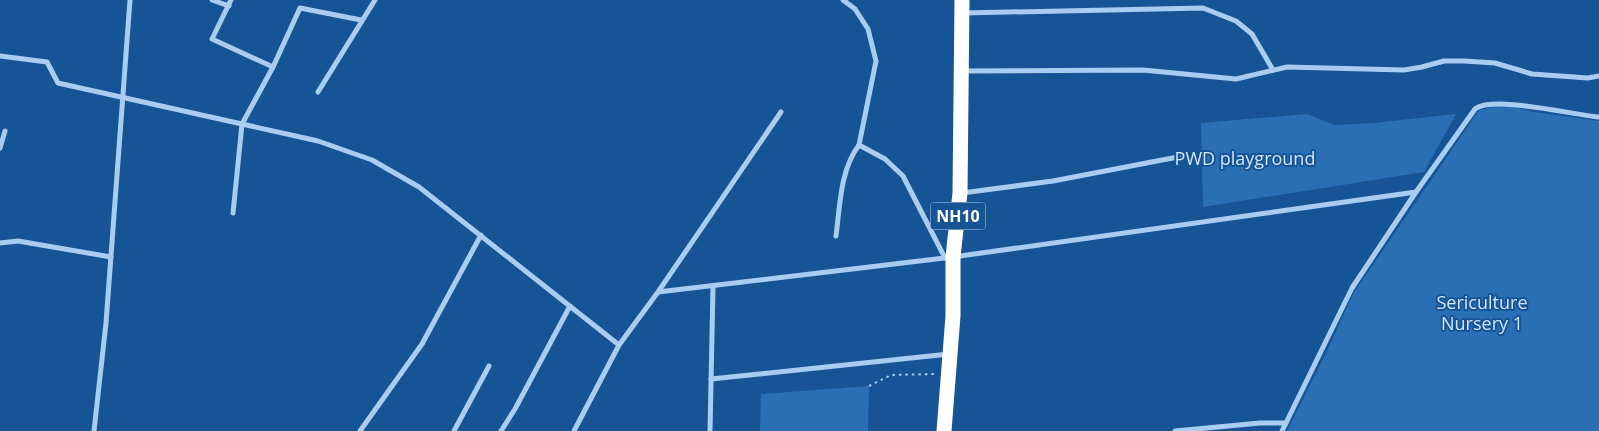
<svg xmlns="http://www.w3.org/2000/svg" width="1599" height="431" viewBox="0 0 1599 431" font-family="'Open Sans',sans-serif">
<style>
.park{fill:#2a6fb4}
.lines{fill:none;stroke-linecap:round;stroke-linejoin:round}
.path{stroke:#a8cdf1;stroke-width:2;stroke-dasharray:2.5 4;stroke-linecap:butt}
.street{stroke:#a8cdf1;stroke-width:5}
.highway{stroke:#fff;stroke-width:15}
.labels{text-anchor:middle;stroke-width:4;stroke-linejoin:round;paint-order:stroke}
.shield{fill:#175496;stroke:#b9cce0;stroke-width:1}
.shield-label{font-size:16px;font-weight:bold;fill:#fff}
.park-label{font-size:18px;fill:#cfe6fc;stroke:#175496}
</style>
<rect width="100%" height="100%" fill="#175496"/>
<g class="park">
<polygon points="1496,106 1509,106 1534,112 1599,121 1599,431 1287,431 1327,351 1353,294 1477,113 1480,110"/>
<polygon points="1307,114 1334,125 1374,123 1456,114 1424,172 1203,207 1201,123"/>
<polygon points="869,386 868,431 760,431 761,394"/>
</g>
<g class="lines">
<polyline class="path" points="869,386 891,375 936,374"/>
<g class="street">
<polyline points="212,0 229,6"/>
<polyline points="231,0 212,39 273,67"/>
<polyline points="843,0 855,9 868,29 876,61 859,145 885,159 903,176 945,258"/>
<polyline points="964,13 1203,8 1236,21 1252,34 1273,70"/>
<polyline points="0,56 47,62 58,83 318,141 372,160 419,187 619,345"/>
<polyline points="962,71 1143,70 1236,79 1287,67 1404,70 1422,67 1444,61 1464,61 1495,63 1532,74 1588,78 1599,76"/>
<polyline points="318,92 375,0"/>
<polyline points="0,148 5,131"/>
<polyline points="962,193 1053,181 1183,156"/>
<polyline points="233,213 242,124 273,67 300,8 361,20"/>
<path d="M836 236C840 206 840 170 859 145"/>
<polyline points="0,243 18,241 111,257"/>
<polyline points="658,292 953,257 1416,192"/>
<polyline points="711,379 949,354"/>
<polyline points="94,431 106,323 130,0"/>
<polyline points="360,431 422,344 481,235"/>
<polyline points="454,431 489,366"/>
<polyline points="501,431 515,409 570,306"/>
<polyline points="574,431 619,345 658,292 781,112"/>
<polyline points="710,431 713,286"/>
<polyline points="1175,431 1260,423 1286,423"/>
<path d="M1282 431 1352 288 1416 192 1475 109C1493 95 1573 115 1599 117"/>
</g>
<polyline class="highway" points="944,431 953,316 953,257 960,193 962,0"/>
</g>
<g class="labels">
<rect class="shield" x="930.5" y="202.5" width="55" height="27" rx="4"/>
<g class="shield-label">
<text x="958" y="222">NH10</text>
</g>
<g class="park-label">
<text x="1245" y="165">PWD playground</text>
<text x="1482" y="309">Sericulture<tspan x="1482" dy="21">Nursery 1</tspan></text>
</g>
</g>
</svg>
